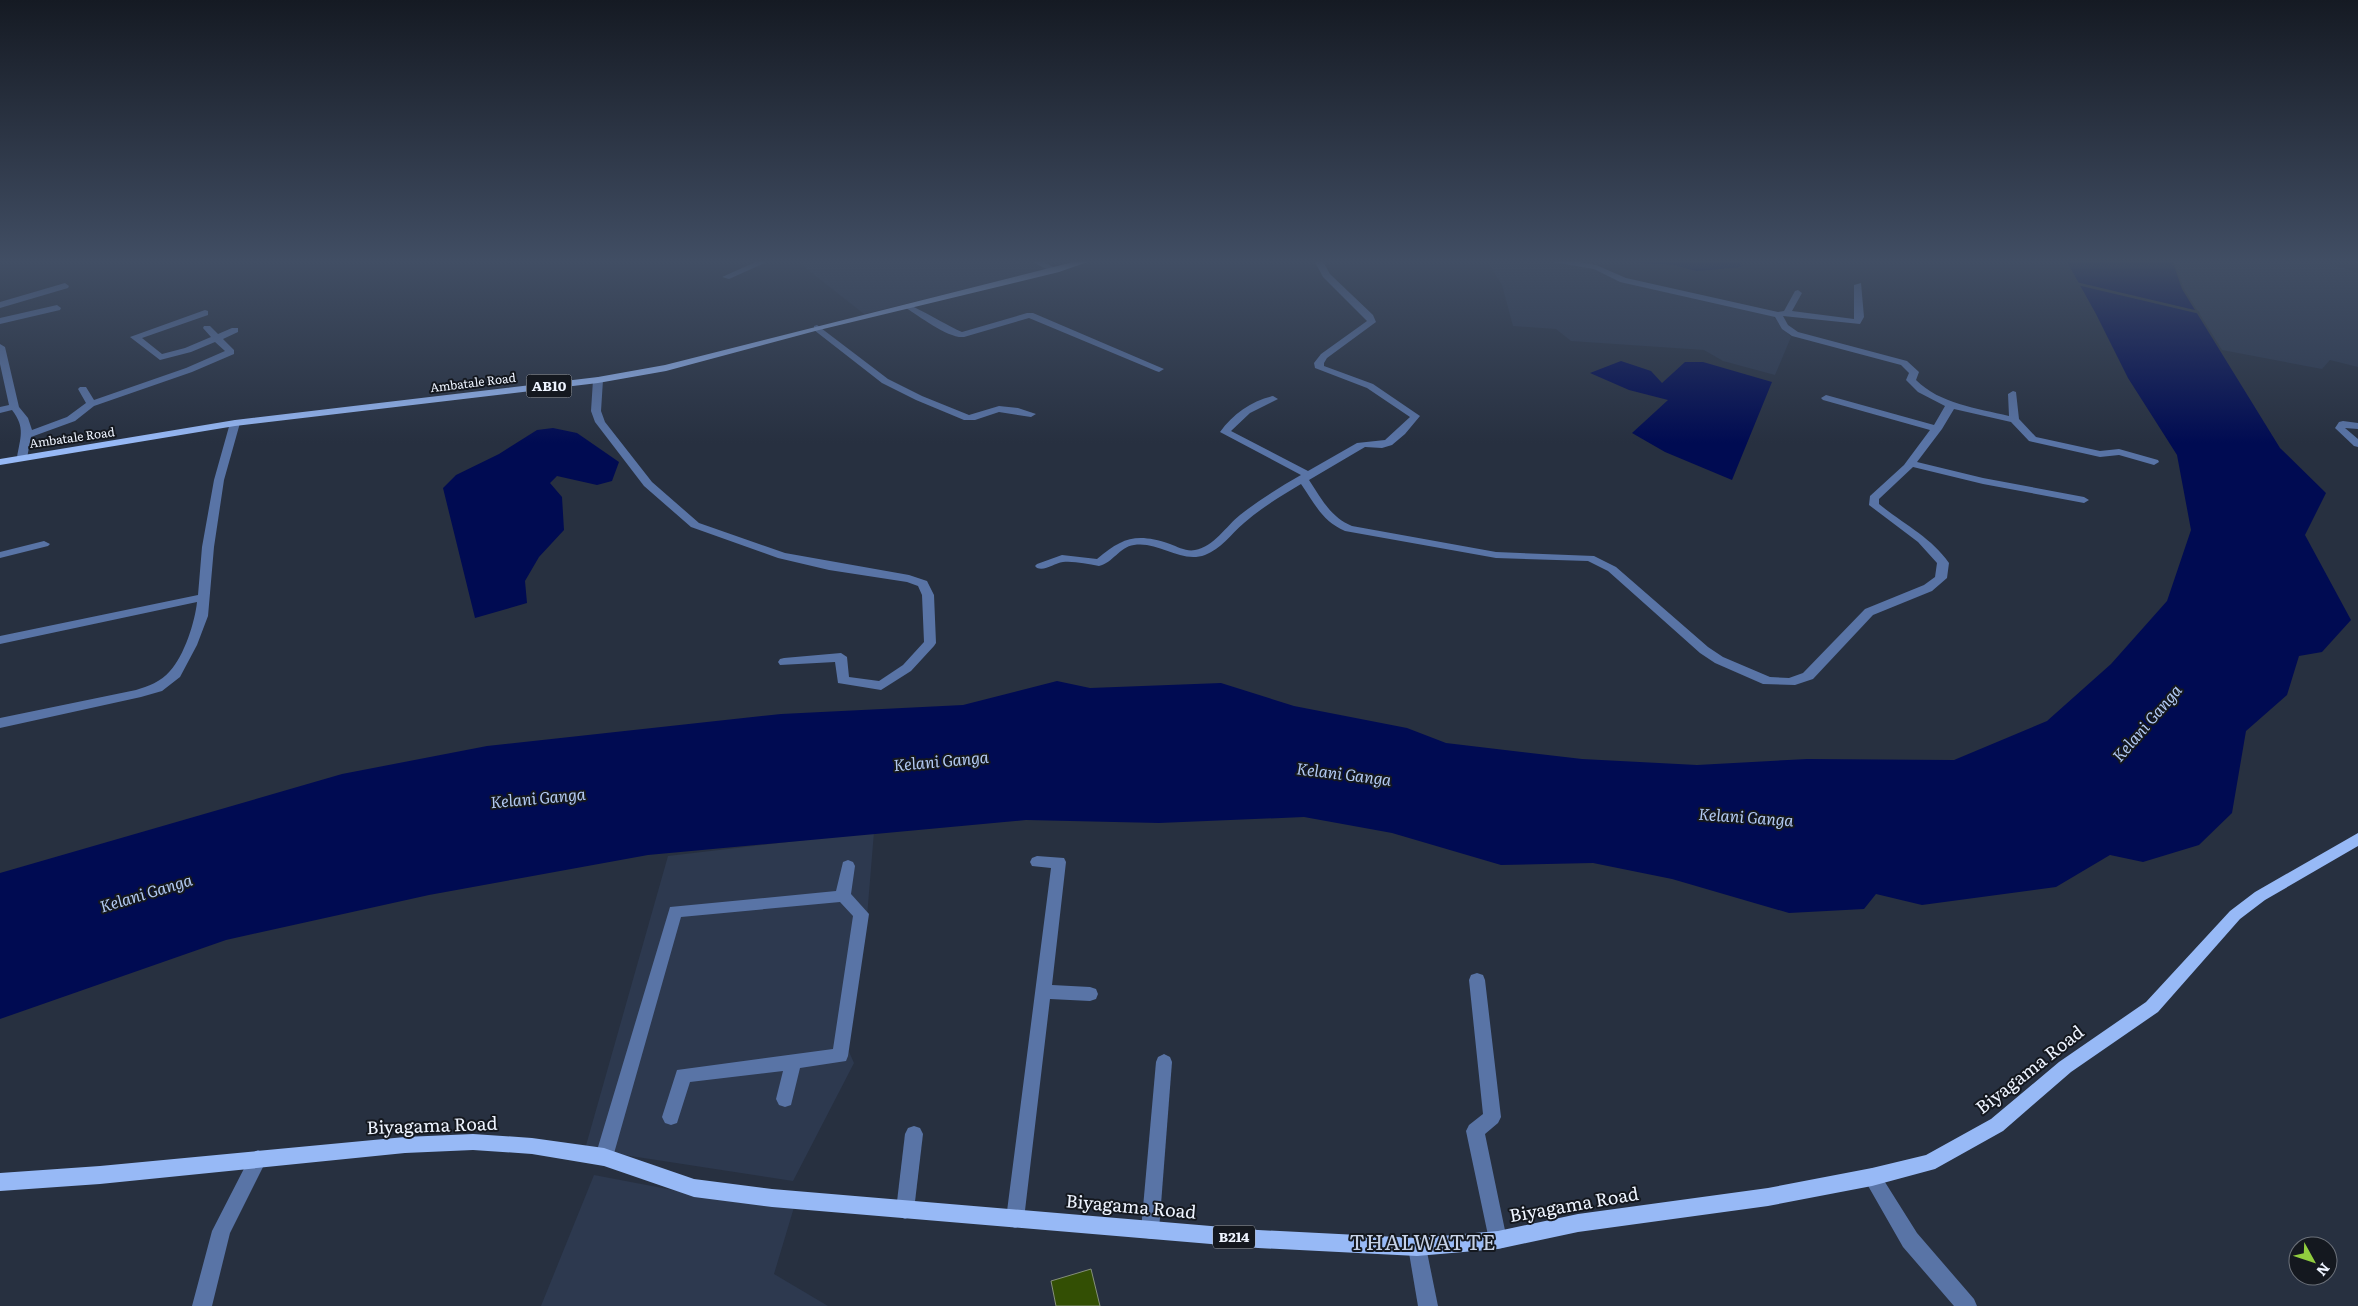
<svg xmlns="http://www.w3.org/2000/svg" width="2358" height="1306" viewBox="0 0 2358 1306" font-family="Literata,serif">
<style>
.built{fill:#2d394f}
.water{fill:#000b52}
.pier{fill:#273040}
.building{fill:#334f04;stroke:#858f7b}
.lines{fill:none;stroke-linecap:round;stroke-linejoin:round}
.minor{fill:#5974a6;fill-rule:evenodd}
.major{fill:#97b9f6;fill-rule:evenodd}
.labels{text-anchor:middle;stroke-width:4;stroke-linejoin:round;paint-order:stroke}
.far-street-label{font-size:12px;fill:#eef4ff;stroke:#14181f}
.shield{fill:#14181f;stroke:#adb2bc;stroke-width:1}
.shield-label{font-size:14px;font-weight:bold;fill:#eef4ff}
.water-label{font-size:16px;font-style:italic;fill:#b3caf3;stroke:#14181f}
.near-street-label{font-size:18px;fill:#eef4ff;stroke:#14181f}
.near-quarter-label{font-size:21px;letter-spacing:1px;fill:#c5d1e6;stroke:#14181f}
</style>
<rect width="100%" height="100%" fill="#273040"/>
<g class="built">
<polygon points="801,260 1029,260 1049,269 864,314 798,262"/>
<polygon points="1486,260 1547,260 1594,268 1618,281 1771,314 1791,337 1775,375 1723,361 1704,350 1571,341 1556,329 1513,326 1502,285"/>
<polygon points="2173,260 2320,260 2358,273 2358,367 2330,360 2322,369 2222,350 2184,289"/>
<polygon points="874,832 865,941 841,1034 854,1063 793,1181 585,1149 668,856"/>
<polygon points="594,1175 741,1203 795,1204 774,1274 828,1306 541,1306"/>
</g>
<g class="water">
<polygon points="1625,260 1739,260 1741,267 1697,271 1673,265 1638,263"/>
<polygon points="2066,260 2172,260 2182,289 2280,448 2326,493 2305,535 2351,620 2322,652 2299,656 2287,695 2246,731 2232,813 2199,845 2143,862 2110,855 2056,887 1922,905 1876,894 1864,909 1789,913 1672,879 1593,863 1501,865 1392,833 1304,817 1159,823 1026,820 648,855 429,895 226,940 0,1019 0,873 342,774 487,746 781,714 963,705 1057,681 1090,688 1221,683 1294,706 1407,728 1446,743 1582,759 1697,765 1807,759 1954,760 2047,721 2111,664 2167,601 2191,530 2177,455 2128,378 2096,314"/>
<polygon points="1621,361 1651,371 1662,383 1685,362 1703,362 1772,382 1732,480 1665,452 1632,433 1668,400 1629,390 1590,373"/>
<polygon points="553,428 577,433 619,462 612,481 597,485 557,476 550,483 562,497 564,530 539,557 525,581 527,603 475,618 443,488 456,475 499,454 537,430"/>
</g>
<polygon class="pier" points="2076,282 2199,311 2200,314 2077,285"/>
<polygon class="building" points="1091,1269 1100,1306 1056,1306 1051,1281"/>
<g class="lines">
<g class="minor">
<polygon points="760,260 771,260 729,279 722,277"/>
<polygon points="1028,260 1039,260 1060,270 1053,272"/>
<path d="M1314 260H1322L1330 274 1373 315 1376 322 1327 358 1324 363V366L1373 384 1420 416 1405 434 1392 445 1382 448 1365 447 1309 480C1321 498 1330 517 1352 526L1496 552 1594 556 1616 567 1708 647 1723 657 1770 677 1789 678 1803 673 1865 609 1924 585 1935 577 1937 563 1918 542 1869 505 1870 496 1904 465 1930 430 1823 400 1821 398 1826 395 1934 425 1945 406 1918 392 1906 380 1909 373 1901 365 1792 336 1782 329 1775 317 1620 282 1594 269 1553 262 1549 260H1568L1596 265 1626 278 1778 312 1784 311 1795 291 1798 290 1802 293 1792 311 1854 319V285L1861 283 1864 317 1860 324 1783 316 1788 325 1798 332 1907 361 1919 372 1916 380C1940 404 1977 408 2009 416L2008 394 2013 391 2016 392 2019 419 2036 437 2100 451 2119 449 2158 460 2159 462 2154 465 2119 455 2100 457 2029 441 2011 422 1954 409 1942 429 1917 462 1983 478 2084 497 2089 500 2084 503 1983 484 1913 467 1879 499V504C1903 524 1931 537 1949 563L1947 578 1932 591 1873 615 1813 679 1795 685 1763 684 1715 663 1700 653 1608 571 1588 561 1496 558 1345 531C1322 521 1315 504 1301 484 1281 496 1261 508 1244 523 1231 534 1221 549 1205 555 1181 564 1159 541 1134 545 1119 547 1113 563 1099 566 1087 564 1075 561 1063 562 1054 563 1046 571 1037 568L1035 566 1037 564 1062 555 1097 559C1123 537 1137 533 1170 544 1178 547 1187 552 1195 550 1214 547 1226 526 1240 515 1259 500 1280 487 1301 475L1220 432C1233 414 1251 401 1273 396L1278 399 1250 413 1231 431 1308 471 1357 443 1385 440 1410 417 1367 388 1315 368 1314 363 1321 354 1367 321 1323 277Z"/>
<polygon points="2351,260 2358,260 2358,263"/>
<polygon points="65,283 69,286 68,288 0,308 0,302"/>
<path d="M906 304C911 304 952 328 962 332L1027 313H1033L1164 369 1159 372 1156 371 1029 318 964 337C949 339 919 316 906 308Z"/>
<polygon points="57,305 61,308 60,310 0,324 0,318"/>
<path d="M205 310 208 311V315L142 338 162 354 185 348 211 337 203 328 204 326H210L218 334 232 328H238V332L223 339 234 350V354L192 372 94 406 75 421 31 437 27 458 22 461 18 460 17 458C20 438 26 428 12 410L0 413V407L9 405 0 364V344L5 347 19 407 28 418 32 430 67 417 86 403 78 389 80 387H86L94 400 186 368 225 351 215 342 191 352 160 360 130 337Z"/>
<polygon points="817,325 888,379 922,396 969,415 999,406 1018,408 1036,414 1031,417 999,412 975,420 964,420 916,400 882,383 814,330 814,326"/>
<polygon points="598,377 603,380 601,411 605,422 652,482 699,523 785,553 909,575 927,581 934,595 936,643 934,646 911,671 881,690 838,683 835,662 780,665 778,662 780,659 784,658 841,653 847,657 849,677 879,681 903,665 924,642 922,595 918,586 907,582 829,570 778,558 691,527 644,486 595,422 591,411 593,380"/>
<path d="M235 420 240 423 224 480 214 547 208 616 197 645 180 677 162 691 141 697 0 728V718L136 690C148 686 161 682 170 671 184 656 195 622 197 602L0 644V636L198 595 202 547 214 480 230 423Z"/>
<polygon points="2343,421 2358,423 2358,429 2345,428 2358,439 2358,447 2354,446 2335,428 2339,422"/>
<polygon points="44,541 50,544 48,546 0,558 0,552"/>
<polygon points="1037,856 1064,858 1066,862 1052,985 1090,987 1096,989 1098,994 1096,999 1090,1001 1050,999 1024,1219 1022,1225 1015,1228 1008,1225 1006,1219 1051,868 1032,866 1030,862 1032,858"/>
<polygon points="848,860 853,862 855,866 851,894 869,914 848,1056 846,1061 800,1068 791,1105 785,1107 779,1105 776,1099 783,1071 690,1082 677,1123 671,1125 665,1123 662,1117 677,1070 833,1049 853,916 840,902 681,917 613,1157 610,1163 604,1166 598,1163 595,1157 670,907 836,891 843,862"/>
<polygon points="1477,973 1483,975 1485,980 1501,1117 1498,1123 1485,1134 1507,1240 1505,1247 1498,1249 1491,1247 1489,1240 1466,1131 1469,1125 1483,1114 1469,980 1471,975"/>
<polygon points="1164,1054 1170,1057 1172,1062 1159,1230 1157,1237 1150,1239 1143,1237 1141,1230 1156,1062 1158,1057"/>
<polygon points="914,1126 920,1128 923,1134 914,1210 912,1216 905,1219 898,1216 896,1210 905,1134 908,1128"/>
<polygon points="258,1150 264,1153 267,1159 230,1233 212,1306 192,1306 212,1231 252,1153"/>
<polygon points="1872,1168 1878,1171 1917,1233 1974,1299 1977,1306 1954,1306 1903,1247 1863,1177 1866,1171"/>
<polygon points="1417,1238 1424,1240 1426,1247 1438,1306 1418,1306 1408,1247 1410,1240"/>
</g>
<g class="major">
<polygon points="1081,260 1093,260 1059,272 819,330 666,371 598,383 235,426 0,465 0,459 235,420 598,377 665,365"/>
<polygon points="2358,833 2358,846 2265,900 2240,919 2158,1012 2071,1072 2003,1131 1935,1169 1872,1186 1768,1206 1578,1232 1498,1249 1417,1256 1258,1248 772,1207 694,1197 604,1166 532,1154 473,1150 405,1153 100,1184 0,1191 0,1173 100,1166 405,1137 473,1134 532,1138 604,1148 694,1179 772,1189 1258,1230 1417,1238 1498,1231 1578,1214 1768,1188 1872,1168 1926,1155 1991,1119 2059,1062 2146,1002 2230,911 2255,892"/>
</g>
</g>
<linearGradient id="sky" x2="0" y2="1"><stop stop-color="#151a23"/><stop offset="0.59" stop-color="#414e64"/><stop offset="1" stop-color="#414e64" stop-opacity="0"/></linearGradient>
<rect width="2358" height="443" fill="url(#sky)"/>
<g class="labels">
<g class="far-street-label">
<text transform="translate(473 383) rotate(-7)" y="4">Ambatale Road</text>
<text transform="translate(72 438) rotate(-8)" y="4">Ambatale Road</text>
</g>
<g class="shield">
<rect x="526.5" y="374.5" width="45" height="23" rx="4"/>
<rect x="1213" y="1225.5" width="42" height="23" rx="4"/>
</g>
<g class="shield-label">
<text x="549" y="391">AB10</text>
<text x="1234" y="1242">B214</text>
</g>
<g class="water-label">
<text transform="translate(2147 723) rotate(-49)" y="6">Kelani Ganga</text>
<text transform="translate(941 761) rotate(-5)" y="6">Kelani Ganga</text>
<text transform="translate(1344 774) rotate(7)" y="6">Kelani Ganga</text>
<text transform="translate(538 798) rotate(-5)" y="6">Kelani Ganga</text>
<text transform="translate(1746 817) rotate(4)" y="6">Kelani Ganga</text>
<text transform="translate(146 893) rotate(-17)" y="6">Kelani Ganga</text>
</g>
<g class="near-street-label">
<text transform="translate(2030 1070) rotate(-38)" y="6">Biyagama Road</text>
<text transform="translate(432 1126) rotate(-2)" y="6">Biyagama Road</text>
<text transform="translate(1574 1205) rotate(-10)" y="6">Biyagama Road</text>
<text transform="translate(1131 1207) rotate(5)" y="6">Biyagama Road</text>
</g>
<g class="near-quarter-label">
<text x="1423" y="1250">THALWATTE</text>
</g>
</g>
<g transform="translate(2313 1261) rotate(130)"><circle r="24" fill="#14181f" stroke="#6b7079"/>
<path d="M0-4L9 19L0 12L-9 19Z" fill="#91cd3f"/>
<text y="-8" font-size="14" font-weight="bold" text-anchor="middle" fill="#eef4ff">N</text>
</g>
</svg>
